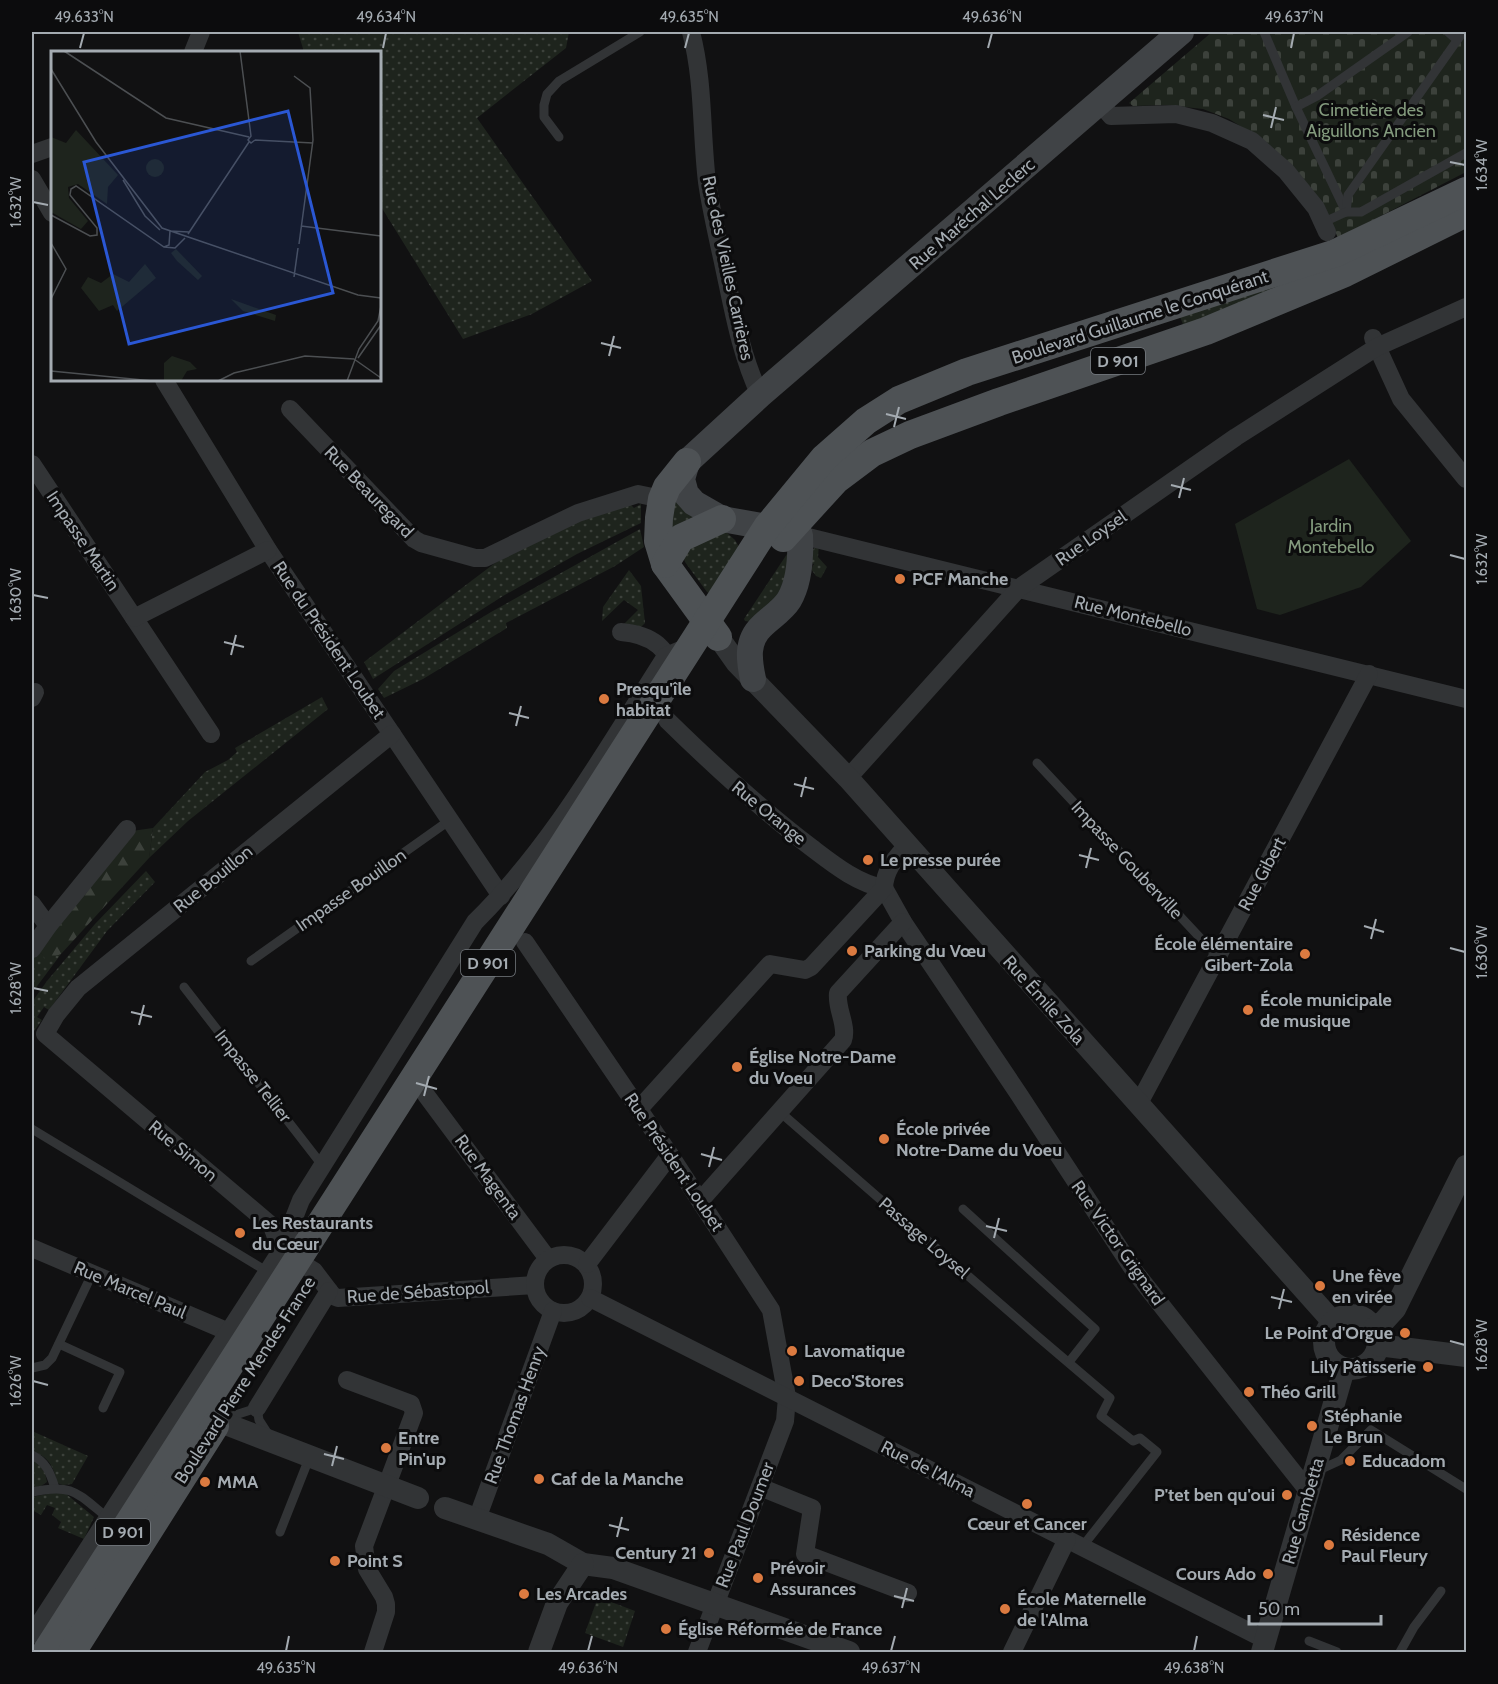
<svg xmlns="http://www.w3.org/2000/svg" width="1498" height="1684" viewBox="0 0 1498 1684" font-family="Cabin,sans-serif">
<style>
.grass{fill:url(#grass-dots)}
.forest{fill:url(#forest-firs)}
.cemetery{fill:url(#cemetery-stones)}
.green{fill:#1e241d}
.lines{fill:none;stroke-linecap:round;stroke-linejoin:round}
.service{stroke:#323436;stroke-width:9}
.minor{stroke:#323436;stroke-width:18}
.tertiary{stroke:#323436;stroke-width:22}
.secondary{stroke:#404346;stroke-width:26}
.primary{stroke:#4e5255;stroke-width:28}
.ticks{fill:none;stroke:#a4abb1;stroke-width:2}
.poi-dot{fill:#db7a40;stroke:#0c0c0d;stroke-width:2}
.labels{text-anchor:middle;stroke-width:6;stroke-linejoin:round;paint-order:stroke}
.shield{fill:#0c0c0d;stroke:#767b80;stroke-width:1.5}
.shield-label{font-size:16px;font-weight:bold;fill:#a4abb1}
.park-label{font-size:18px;fill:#839a7d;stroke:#0c0c0d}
.street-label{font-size:18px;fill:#a4abb1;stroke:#0c0c0d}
.poi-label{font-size:18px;font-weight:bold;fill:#a4abb1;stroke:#0c0c0d;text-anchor:start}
.inset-road{fill:none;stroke:#4c4f52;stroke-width:1.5}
.view{fill:#2a57d4;fill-opacity:0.15;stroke:#2a57d4;stroke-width:3}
.inset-edge{fill:none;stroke:#a4abb1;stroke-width:3}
.neatline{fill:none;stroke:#a4abb1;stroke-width:2}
.ticks-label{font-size:15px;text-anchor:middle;fill:#a4abb1}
</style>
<defs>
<pattern id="grass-dots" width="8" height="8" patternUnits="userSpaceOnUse" patternTransform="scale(1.5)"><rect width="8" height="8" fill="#1e241d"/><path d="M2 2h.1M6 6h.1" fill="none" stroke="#3c413b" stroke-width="1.8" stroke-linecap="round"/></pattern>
<pattern id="forest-firs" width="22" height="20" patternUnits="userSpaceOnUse" patternTransform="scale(1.5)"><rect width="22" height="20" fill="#1e241d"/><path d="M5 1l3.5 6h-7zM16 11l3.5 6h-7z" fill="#3c413b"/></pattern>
<pattern id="cemetery-stones" width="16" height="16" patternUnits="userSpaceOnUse" patternTransform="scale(1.5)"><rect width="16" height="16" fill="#1e241d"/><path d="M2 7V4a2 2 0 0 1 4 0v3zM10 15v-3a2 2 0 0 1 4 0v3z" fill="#3c413b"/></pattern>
</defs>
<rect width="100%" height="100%" fill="#111112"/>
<g class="grass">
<polygon points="298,32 569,32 566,48 477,118 592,281 532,314 463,339 380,205 380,52 304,52"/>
<polygon points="1329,264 1184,327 1179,314"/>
<polygon points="677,500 701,512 672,529 672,503"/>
<polygon points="630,504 634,508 641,504 641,523 577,554 503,596 373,679 364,662 495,563 553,529"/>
<polygon points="640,529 644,547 615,566 506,623 507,628 423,679 384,698 378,689 394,671 491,612"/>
<polygon points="726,532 735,540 739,547 711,594 707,592 685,562 683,556 685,550"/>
<path d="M819 544 818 557 827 567 821 578 816 576 811 569 814 564 810 563C812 555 811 548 819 544Z"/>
<polygon points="789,551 793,553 777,600 752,622 745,621 744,619"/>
<polygon points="629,570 641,586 645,623 637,631 621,627 638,610 624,600 602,621 603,607"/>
<polygon points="322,697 328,709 188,821 149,858 153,828 205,772 228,760 237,752 235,748"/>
<polygon points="146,871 155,882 107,931 49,1010 44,1007 37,1017 42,1020 32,1034 32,1002 47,981 95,924"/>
<polygon points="39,950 46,959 61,954 32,993 32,961"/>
<path d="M32 1431 88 1456 72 1484 63 1485 57 1483C54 1467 49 1457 32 1451Z"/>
<polygon points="32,1459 38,1462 45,1473 47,1482 41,1486 32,1488"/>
<polygon points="52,1493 65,1493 94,1517 84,1539 58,1528 61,1522 52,1515 55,1508 47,1505 41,1515 32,1510 32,1497"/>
<polygon points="598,1597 635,1611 623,1647 585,1633"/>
</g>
<polygon class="forest" points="153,828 149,858 61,954 46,960 39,950 132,831"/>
<polygon class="cemetery" points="1212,32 1466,32 1466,172 1338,238 1325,209 1258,137 1229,119 1203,109 1167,105 1133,106 1129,103"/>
<polygon class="green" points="1349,459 1411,541 1361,587 1280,615 1257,609 1235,524"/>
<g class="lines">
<g class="service">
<polyline points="1264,32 1296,107 1346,212"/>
<polyline points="1448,32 1457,40"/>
<polyline points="1296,107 1317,96 1408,32"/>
<polyline points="559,137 544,117 544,105 547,94 559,81 640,32"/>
<polyline points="1346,212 1348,195 1463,32"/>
<polyline points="1324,222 1346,212 1361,212 1466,153"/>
<polyline points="1037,763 1218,957"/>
<polyline points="251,961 450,820"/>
<polyline points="184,987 322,1165"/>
<polyline points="780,1112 1036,1335 1110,1398 1101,1416 1133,1441 1140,1438 1157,1452 1082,1547"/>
<polyline points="32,1129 268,1272"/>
<polyline points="963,1209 1095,1329 1069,1362"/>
<polyline points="59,1344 120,1372 103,1408"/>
<polyline points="32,1368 45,1365 52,1358 92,1274"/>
<polyline points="226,1418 257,1408 259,1420 268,1434"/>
<path d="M32 1455C46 1462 50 1472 55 1488"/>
<polyline points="1317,1471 1341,1460 1371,1430 1466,1489"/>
<path d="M32 1492C73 1483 77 1493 108 1518"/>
<polyline points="280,1532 310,1456"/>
<polyline points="1309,1641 1337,1652"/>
<polyline points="1400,1652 1414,1627 1441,1591"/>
</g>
<g class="minor">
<path d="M691 32C704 81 701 132 707 182 711 210 718 239 724 267 733 309 741 356 760 395"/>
<polyline points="193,52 201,32"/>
<polyline points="1100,103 1111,116 1176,114 1212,123 1252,141 1286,171 1316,208 1327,232"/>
<polyline points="32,154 52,147"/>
<polyline points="32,179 52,213"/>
<polyline points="1373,338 1401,399 1466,479"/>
<polyline points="164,380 268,550 501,896"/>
<polyline points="290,409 414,539 421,543 475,558 485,558 578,513 638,494 662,499"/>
<polyline points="32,464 211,734"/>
<polyline points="800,535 1466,699"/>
<polyline points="134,618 268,550"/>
<path d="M621 632C635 633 647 636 658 645 665 651 668 658 676 663"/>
<polyline points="32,698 35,692"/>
<path d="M667 720C713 765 760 809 812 848 833 864 858 884 884 888"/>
<polyline points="392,734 78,988 56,1015 45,1034 272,1226 281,1251 314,1271 333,1296 338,1298 535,1285"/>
<polyline points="848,778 1019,588 1236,437 1377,347 1466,307"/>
<polyline points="884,888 903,922 1018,1093 1135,1272 1309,1492"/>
<polyline points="32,904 48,926"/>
<polyline points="525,942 670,1155 771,1310 787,1397 785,1421 697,1652"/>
<polyline points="32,949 48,926 127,829"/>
<polyline points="426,1095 548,1259"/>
<polyline points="1138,1105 1369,674"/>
<path d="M639 1109 770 964 805 970 811 967 884 888C885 869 895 859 907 845"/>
<path d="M700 1201 843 1040C848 1026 836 1009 838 993L903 922"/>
<polyline points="32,1248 229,1332"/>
<circle cx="564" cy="1284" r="29"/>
<polyline points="587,1264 670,1155"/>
<polyline points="590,1298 1266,1640"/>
<polyline points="347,1380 411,1404 414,1413 364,1546 367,1569 384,1597 386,1604 386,1612 373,1652"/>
<polyline points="257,1408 329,1291"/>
<polyline points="760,1487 812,1508 805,1554 908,1593"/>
<polyline points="477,1519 553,1311"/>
<path d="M32 1635 281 1251 301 1200 475 922C553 845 607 748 666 656L690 646"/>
<polyline points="1012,1652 1067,1539"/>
</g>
<g class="tertiary">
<polyline points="719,638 736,662 848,778 1333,1322"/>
<circle cx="1351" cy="1342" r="27"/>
<polyline points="1374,1328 1384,1321 1395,1309 1466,1166"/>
<polyline points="1378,1345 1466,1356"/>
<polyline points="202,1413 218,1421 418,1498"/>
<polyline points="445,1508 548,1544 583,1564 613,1568 849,1652"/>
<polyline points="539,1652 557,1603 583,1564"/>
<polyline points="1262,1652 1344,1369"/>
</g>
<path class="secondary" d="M753 679C749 660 746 641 762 626 771 617 782 611 789 600 800 581 801 557 800 535L767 527 722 519 694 503 686 494 682 479 687 462 760 395 1181 32"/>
<g class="primary">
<polyline points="687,462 667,487 662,499 659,518 658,541 665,564 718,637"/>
<polyline points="783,538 836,480 872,453 910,435 999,402 1206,331 1345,273 1466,213"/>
<polyline points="665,564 681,538 722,519"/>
<polyline points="46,1652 767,527 824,458 866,421 899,400 967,372 1336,253 1466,191"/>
<polyline points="72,1652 215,1426"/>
</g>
</g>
<path class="ticks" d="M80 48 84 33M383 48 386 33M685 48 689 33M988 48 992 33M1291 48 1294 33M1263 115 1284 120M1271 128 1276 107M1450 162 1465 165M33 202 48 205M601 343 621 348M609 356 614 336M886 414 906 419M894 427 899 407M1171 485 1191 490M1179 498 1184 478M1450 555 1465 559M33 595 48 598M224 642 244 647M231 655 236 635M509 713 529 718M516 726 521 706M794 784 814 789M801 797 806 777M1079 855 1099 860M1086 868 1091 848M1364 926 1384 932M1371 939 1376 919M1450 948 1465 952M33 988 48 991M131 1012 152 1017M139 1025 144 1005M416 1083 437 1089M424 1096 429 1076M701 1154 722 1160M709 1167 714 1147M986 1226 1007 1231M994 1238 999 1218M1271 1297 1292 1302M1279 1309 1284 1289M1450 1341 1465 1345M33 1381 48 1385M324 1454 344 1459M332 1466 337 1446M609 1525 629 1530M617 1537 622 1517M894 1596 914 1601M902 1608 907 1588M286 1651 289 1636M588 1651 592 1636M891 1651 895 1636M1194 1651 1197 1636"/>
<g class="poi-dot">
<circle cx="900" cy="579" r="6"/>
<circle cx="604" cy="699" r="6"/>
<circle cx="868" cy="860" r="6"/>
<circle cx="852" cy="951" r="6"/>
<circle cx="1305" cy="954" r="6"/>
<circle cx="1248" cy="1010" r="6"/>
<circle cx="737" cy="1067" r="6"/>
<circle cx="884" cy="1139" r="6"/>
<circle cx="240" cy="1233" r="6"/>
<circle cx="1320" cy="1286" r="6"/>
<circle cx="1405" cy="1333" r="6"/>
<circle cx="792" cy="1351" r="6"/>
<circle cx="1428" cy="1367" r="6"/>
<circle cx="799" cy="1381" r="6"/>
<circle cx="1249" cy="1392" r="6"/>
<circle cx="1312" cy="1426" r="6"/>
<circle cx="386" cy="1448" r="6"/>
<circle cx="1350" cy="1461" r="6"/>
<circle cx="539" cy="1479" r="6"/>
<circle cx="205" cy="1482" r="6"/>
<circle cx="1287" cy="1495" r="6"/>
<circle cx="1027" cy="1504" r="6"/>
<circle cx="1329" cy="1545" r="6"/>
<circle cx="709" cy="1553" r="6"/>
<circle cx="335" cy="1561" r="6"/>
<circle cx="1268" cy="1574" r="6"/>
<circle cx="758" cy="1578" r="6"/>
<circle cx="524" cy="1594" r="6"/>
<circle cx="1005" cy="1609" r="6"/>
<circle cx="666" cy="1629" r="6"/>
</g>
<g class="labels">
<g class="shield">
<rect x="1091" y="348" width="54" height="26" rx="4.5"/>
<rect x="461" y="950" width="54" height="26" rx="4.5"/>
<rect x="96" y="1519" width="54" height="26" rx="4.5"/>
</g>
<g class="shield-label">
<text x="1118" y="367">D 901</text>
<text x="488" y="969">D 901</text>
<text x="123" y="1538">D 901</text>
</g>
<g class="park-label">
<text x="1371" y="116">Cimetière des<tspan x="1371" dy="21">Aiguillons Ancien</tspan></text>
<text x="1331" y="532">Jardin<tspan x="1331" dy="21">Montebello</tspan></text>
</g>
<g class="street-label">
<text transform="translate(972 214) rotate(-41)" y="6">Rue Maréchal Leclerc</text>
<text transform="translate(728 268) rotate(78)" y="6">Rue des Vieilles Carrières</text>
<text transform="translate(1140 317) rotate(-18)" y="6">Boulevard Guillaume le Conquérant</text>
<text transform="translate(369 492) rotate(46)" y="6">Rue Beauregard</text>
<text transform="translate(1091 538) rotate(-35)" y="6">Rue Loysel</text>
<text transform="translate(83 541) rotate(56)" y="6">Impasse Martin</text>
<text transform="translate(1133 616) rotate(14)" y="6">Rue Montebello</text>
<text transform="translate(329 640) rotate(56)" y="6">Rue du Président Loubet</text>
<text transform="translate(769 813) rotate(39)" y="6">Rue Orange</text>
<text transform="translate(1127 860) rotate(47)" y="6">Impasse Gouberville</text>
<text transform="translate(1262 874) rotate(-62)" y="6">Rue Gibert</text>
<text transform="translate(213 879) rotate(-39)" y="6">Rue Bouillon</text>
<text transform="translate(351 890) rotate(-35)" y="6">Impasse Bouillon</text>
<text transform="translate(1044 1000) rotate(48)" y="6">Rue Émile Zola</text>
<text transform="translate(253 1076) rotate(52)" y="6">Impasse Tellier</text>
<text transform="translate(183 1151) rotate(40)" y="6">Rue Simon</text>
<text transform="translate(674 1162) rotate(56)" y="6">Rue Président Loubet</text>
<text transform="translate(488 1177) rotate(54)" y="6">Rue Magenta</text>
<text transform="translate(924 1238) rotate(41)" y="6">Passage Loysel</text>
<text transform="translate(1118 1243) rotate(55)" y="6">Rue Victor Grignard</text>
<text transform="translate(130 1290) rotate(23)" y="6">Rue Marcel Paul</text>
<text transform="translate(418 1292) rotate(-4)" y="6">Rue de Sébastopol</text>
<text transform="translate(245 1380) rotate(-57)" y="6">Boulevard Pierre Mendes France</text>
<text transform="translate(515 1415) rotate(-70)" y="6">Rue Thomas Henry</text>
<text transform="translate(928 1469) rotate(27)" y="6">Rue de l'Alma</text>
<text transform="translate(1303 1511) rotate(-74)" y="6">Rue Gambetta</text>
<text transform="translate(745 1525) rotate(-69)" y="6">Rue Paul Doumer</text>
</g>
<g class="poi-label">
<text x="912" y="585">PCF Manche</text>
<text x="616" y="695">Presqu'île<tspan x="616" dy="21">habitat</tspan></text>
<text x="880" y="866">Le presse purée</text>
<text x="1293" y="950" text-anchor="end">École élémentaire<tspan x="1293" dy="21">Gibert-Zola</tspan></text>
<text x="864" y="957">Parking du Vœu</text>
<text x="1260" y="1006">École municipale<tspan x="1260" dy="21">de musique</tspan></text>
<text x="749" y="1063">Église Notre-Dame<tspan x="749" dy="21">du Voeu</tspan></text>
<text x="896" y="1135">École privée<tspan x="896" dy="21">Notre-Dame du Voeu</tspan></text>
<text x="252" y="1229">Les Restaurants<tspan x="252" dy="21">du Cœur</tspan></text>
<text x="1332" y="1282">Une fève<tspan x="1332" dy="21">en virée</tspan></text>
<text x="1393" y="1339" text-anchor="end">Le Point d'Orgue</text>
<text x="804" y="1357">Lavomatique</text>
<text x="1416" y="1373" text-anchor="end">Lily Pâtisserie</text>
<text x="811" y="1387">Deco'Stores</text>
<text x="1261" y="1398">Théo Grill</text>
<text x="1324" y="1422">Stéphanie<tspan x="1324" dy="21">Le Brun</tspan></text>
<text x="398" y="1444">Entre<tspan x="398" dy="21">Pin'up</tspan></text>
<text x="1362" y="1467">Educadom</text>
<text x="551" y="1485">Caf de la Manche</text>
<text x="217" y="1488">MMA</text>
<text x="1275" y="1501" text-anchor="end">P'tet ben qu'oui</text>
<text x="1027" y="1530" text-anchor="middle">Cœur et Cancer</text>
<text x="1341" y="1541">Résidence<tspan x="1341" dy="21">Paul Fleury</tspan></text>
<text x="697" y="1559" text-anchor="end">Century 21</text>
<text x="347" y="1567">Point S</text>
<text x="770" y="1574">Prévoir<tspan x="770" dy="21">Assurances</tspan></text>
<text x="1256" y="1580" text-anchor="end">Cours Ado</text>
<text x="536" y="1600">Les Arcades</text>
<text x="1017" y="1605">École Maternelle<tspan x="1017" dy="21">de l'Alma</tspan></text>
<text x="678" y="1635">Église Réformée de France</text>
</g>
</g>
<g transform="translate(51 51)">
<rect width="330" height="330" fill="#111112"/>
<path d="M125 198 151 225 147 229 126 210 120 202ZM94 213 105 227 66 260 62 254 48 260 30 237 37 226 50 232 62 223 78 231ZM180 248 225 264 224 270 192 260ZM121 305 139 311 146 318 136 320 130 330H113V312Z" fill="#1e241d"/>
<path d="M25 79 67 124 57 136 56 153 27 133 17 136 18 147 37 170 30 178 0 161V86L15 92Z" fill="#1e241d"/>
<path d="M95 117a9 9 0 1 1 18 0a9 9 0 1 1-18 0Z" fill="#1e241d"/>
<path class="inset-road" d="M13 0 115 67 198 86M189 0 200 85 197 89 200 92 204 89M0 18 45 91 111 177 307 244 330 247M243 25 259 37 262 89 248 193M204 89 262 92M72 129 94 165 109 179M0 164 39 185 46 184V177L19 144 20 138 25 135 113 196 124 197 134 187M250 175 330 185M137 183 198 91M0 192 15 218 0 248M113 196 118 194 119 180 138 181M243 226 247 197M307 307 330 274M303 308 330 327M0 320 102 330M167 330 183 322 254 305 303 308M296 330 308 298 327 270 330 255"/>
<path class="view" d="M237 60 282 242 78 293 33 111Z"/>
<rect width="330" height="330" class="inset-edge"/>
</g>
<rect width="1498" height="1684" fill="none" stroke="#0c0c0d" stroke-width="66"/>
<path d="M1249 1615v9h132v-9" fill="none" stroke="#a4abb1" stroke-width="3"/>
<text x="1258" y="1615" font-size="18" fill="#a4abb1" stroke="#0c0c0d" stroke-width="4.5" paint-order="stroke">50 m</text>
<rect x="33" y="33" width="1432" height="1618" class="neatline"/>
<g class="ticks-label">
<text x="84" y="22">49.633°N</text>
<text x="386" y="22">49.634°N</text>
<text x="689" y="22">49.635°N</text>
<text x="992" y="22">49.636°N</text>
<text x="1294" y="22">49.637°N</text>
<text transform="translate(1482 165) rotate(-90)" y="5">1.634°W</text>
<text transform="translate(16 202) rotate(-90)" y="5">1.632°W</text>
<text transform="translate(1482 559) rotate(-90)" y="5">1.632°W</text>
<text transform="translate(16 595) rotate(-90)" y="5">1.630°W</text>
<text transform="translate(1482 952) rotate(-90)" y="5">1.630°W</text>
<text transform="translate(16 988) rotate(-90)" y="5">1.628°W</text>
<text transform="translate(1482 1345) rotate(-90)" y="5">1.628°W</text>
<text transform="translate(16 1381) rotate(-90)" y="5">1.626°W</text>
<text x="286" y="1673">49.635°N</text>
<text x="588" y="1673">49.636°N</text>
<text x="891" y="1673">49.637°N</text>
<text x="1194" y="1673">49.638°N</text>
</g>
</svg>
